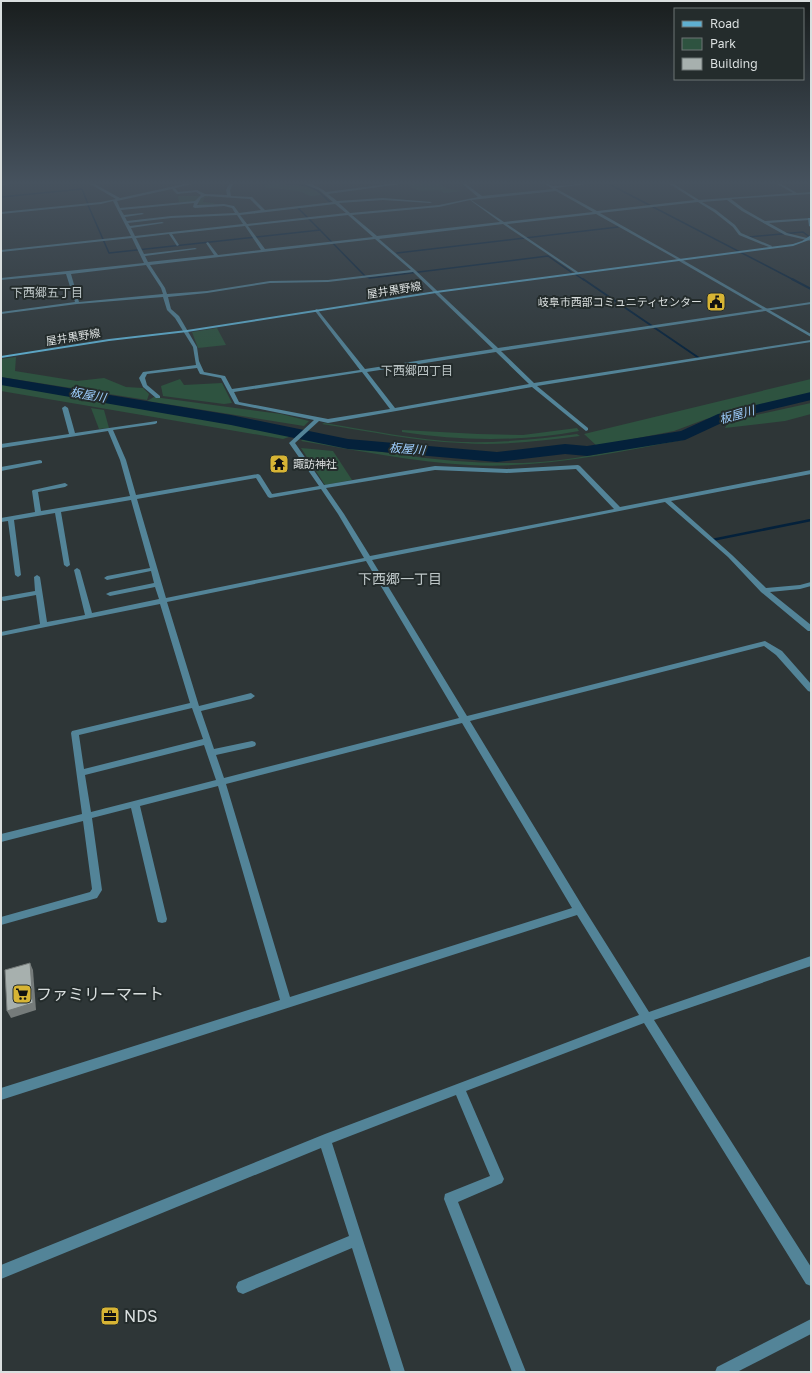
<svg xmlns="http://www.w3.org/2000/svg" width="812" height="1373" viewBox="0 0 812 1373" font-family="'Golos Text','Noto Sans JP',sans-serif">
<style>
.green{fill:#2e5340}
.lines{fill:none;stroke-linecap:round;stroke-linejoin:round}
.stream-far2{stroke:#04213b;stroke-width:1.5}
.stream-far1{stroke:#04213b;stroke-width:2}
.stream{stroke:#04213b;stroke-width:2.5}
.river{fill:#04213b;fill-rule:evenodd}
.minor{fill:#538498;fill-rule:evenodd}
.tertiary{fill:#538498;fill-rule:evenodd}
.secondary{fill:#5fb0d1;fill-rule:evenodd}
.shaded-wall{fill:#757b7a}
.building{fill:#a7b0ae;stroke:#757b7a}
.labels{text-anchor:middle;stroke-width:4;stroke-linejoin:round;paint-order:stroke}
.far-street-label{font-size:11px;fill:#dadfdf;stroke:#242c2c}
.far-poi-label{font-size:11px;fill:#dadfdf;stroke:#242c2c;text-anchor:end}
.far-neighbourhood-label{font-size:12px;fill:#bec7c8;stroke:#242c2c}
.far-water-label{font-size:12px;font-style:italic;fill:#9dcdfd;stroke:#242c2c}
.neighbourhood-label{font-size:14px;fill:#bec7c8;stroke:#242c2c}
.near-poi-label{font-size:16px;fill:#dadfdf;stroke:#242c2c;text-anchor:start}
</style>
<rect width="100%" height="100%" fill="#2e3637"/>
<g class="green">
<polygon points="436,181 448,189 463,191 444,193 439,190 421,191 412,188 407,183"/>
<path d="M273 183C291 185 307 183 322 195L310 196 299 191 263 187Z"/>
<polygon points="178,196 208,196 208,197 204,198 203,202 213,203 215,204 199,205 198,202 179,202"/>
<polygon points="217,328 226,345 198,348 192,332"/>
<polygon points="16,357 15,371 77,381 104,378 126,387 143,388 149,394 147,400 1,377 1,359"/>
<polygon points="180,379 184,385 222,383 232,403 224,404 163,396 161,386"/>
<polygon points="811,379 811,393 706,419 674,431 597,446 584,434"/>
<polygon points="1,381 57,394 114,402 149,409 165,410 286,433 289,437 283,439 1,391"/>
<polygon points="154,397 281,414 309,421 304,426 147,401"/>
<polygon points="811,403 811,414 785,421 725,428 729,421"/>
<polygon points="91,408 104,410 109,428 99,429"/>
<path d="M324 423C369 430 416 440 462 442 501 443 539 439 577 434L580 436C540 441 501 446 461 443 414 441 368 431 322 424Z"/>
<path d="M577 428 579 431C519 442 462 441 402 432V430L478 434 523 435Z"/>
<path d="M305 437C370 451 439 463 506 463 564 464 623 449 680 438L683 440C612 453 541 469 469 465 413 462 356 450 301 441Z"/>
<polygon points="301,448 333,451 352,480 325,485"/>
</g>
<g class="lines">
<g class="stream-far2">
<polyline points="258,181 305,185 317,190 331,203"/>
<polyline points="603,181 794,280"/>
<polyline points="1,197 82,189 88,204"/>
<polyline points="88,205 109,253 320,230 365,276 370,278 548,256 571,272"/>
<polyline points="300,208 298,208 320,230"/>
<polyline points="749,237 803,232 811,238"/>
<polyline points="397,253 618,227"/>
<polyline points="575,274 584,280"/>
</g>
<g class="stream-far1">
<polyline points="583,279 699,358"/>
<polyline points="792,279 811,289"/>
</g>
<polyline class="stream" points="712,540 811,520"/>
<polygon class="river" points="1,377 231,415 348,439 497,452 565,444 587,446 681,431 718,414 811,392 811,400 728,420 685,440 587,456 565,454 497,462 348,449 231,425 1,385"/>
<g class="minor">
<polygon points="23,181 39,181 1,185 1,183"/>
<path d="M85 181H89L120 198 198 181H205L175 188 178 192 197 190 205 194 227 195 226 190 229 184 225 181H229L233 184 230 190 231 196 252 197 265 210 333 202 319 190 297 181C306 181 318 186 326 192L411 181H422L328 194 337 201 383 198 432 202 430 203 383 200 339 203 350 213 439 205 478 197 459 181H462L482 196 553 189 540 181C545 181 549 186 554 186 573 186 592 181 610 181L555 188 597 211 695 200 665 181H669L699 200 793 193 772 181H776L797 193 811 192V194L731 199 744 209 765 221 810 218 809 220 769 223 787 233 811 239V241L785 235 742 211 727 200 702 202 716 210 735 225 741 233 772 246 771 248 739 235 733 227 714 212 698 202 600 213 681 259 680 261 596 214 507 224 578 272 577 274 503 224 379 239 415 270 498 348 811 302V304L501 351 534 383 811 340V342L537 386 588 428V430L586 431 532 387 328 423 319 421 295 443 324 485 435 466 507 469 578 465 580 466 620 507 811 470V474L671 501 732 555 766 588 800 585 811 582V586L800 589 770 592 811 625V631H808L761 592 728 557 665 502 372 560 467 716 765 641 782 651 811 684V692L808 691 776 655 764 646 470 721 583 907 649 1012 811 956V966L654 1020 811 1267V1286L806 1284 644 1023 466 1091 504 1179 502 1183 458 1202 526 1372H512L444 1199 445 1194 490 1176 456 1095 332 1143 405 1372H391L352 1248 243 1294 238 1292 236 1287 238 1282 349 1236 321 1148 1 1279V1265L325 1134 639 1015 577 915 1 1100V1088L280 1000 218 786 140 806 167 919 166 922 162 923 158 922 157 919 131 808 92 818 102 890 97 898 1 925V917L90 892 92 889 83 821 1 842V834L82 814 71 733 72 731 190 703 160 604 1 636V632L40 624 36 595 4 601 1 600V597L35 591 34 577 37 575 40 577 47 622 85 615 74 570 77 568 80 570 92 613 159 599 155 587 110 596 106 594 110 592 154 583 151 571 107 580 104 578 107 576 150 568 131 500 61 512 70 565 67 567 64 565 55 513 14 520 21 575 18 577 15 575 8 521 1 522V518L35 512 32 491 33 490 65 483 68 485 65 487 38 492 41 511 130 496 120 460 108 431 1 448V444L69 434 62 408 65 406 68 408 75 433 157 421V423L155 424 113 430 126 460 136 495 258 474 260 475 272 494 319 486 289 443 314 420 235 404 221 378 200 374 197 368 147 374 145 378 147 385 160 396V398H156L143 387 139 378 143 372 196 365 193 347 175 318 167 310 163 297 77 304 1 314V312L75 302 66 274 1 280V278L144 263 132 238 1 252V250L131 236 113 201 101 204 1 214V212L101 202 116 199ZM172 189 177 194 196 192 201 195 195 201 120 208 117 201ZM556 191 593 212 504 222 471 200ZM205 196 250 199 261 210 239 213 234 206 224 204 197 205 201 198ZM470 200 500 222 377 236 352 215 439 207ZM194 203 193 207 195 208 224 206 232 208 235 213 171 216 127 221 125 217 144 214 142 213 124 215 121 210ZM335 204 346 213 247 224 240 215ZM237 215 243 224 135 236 131 228 164 223 162 222 130 226 128 223 171 218ZM348 215 373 237 265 249 248 226ZM245 226 261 250 218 255 208 242 206 243 214 255 148 262 145 256 197 249 195 248 144 254 136 238 169 234 177 246 179 245 172 234ZM375 239 411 270 328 280 270 281 207 291 167 294 165 288 150 265ZM146 265 161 288 163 294 79 302 71 274ZM413 272 493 349 365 369 317 309 315 310V311L360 370 232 389 225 376 204 372 199 361 197 347 179 316 171 309 168 297 207 293 270 283 328 282ZM496 352 529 384 395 408 367 372ZM362 372 390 409 328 419 239 402 234 392ZM576 469 614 509 370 556 344 514 326 488 435 470 507 473ZM256 478 268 497 270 498 321 489 338 514 364 558 166 598 137 499ZM366 561 459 718 224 778 216 755 252 747 255 746 256 744 255 742 252 741 214 749 201 711 251 699 255 696 251 693 199 706 167 602ZM192 708 203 739 84 769 79 735ZM462 723 572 908 290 997 226 784ZM204 745 216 780 91 812 85 775Z"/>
<polygon points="40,460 42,461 42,463 1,471 1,467"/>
</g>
<g class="tertiary">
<polygon points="679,259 681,259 811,334 811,337 679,261"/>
<polygon points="811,1319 811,1334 737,1372 715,1372 717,1367"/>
</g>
<g class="secondary">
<polygon points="808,218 811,218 811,227 809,226"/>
<polygon points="811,235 811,238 809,240 793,246 436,293 187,332 109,341 1,358 1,356 109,339 187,330 436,291 793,244 802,241"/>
</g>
</g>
<polygon class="shaded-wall" points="30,963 33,970 36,1010 11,1018 7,1011"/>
<polygon class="building" points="30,963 33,1003 7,1011 5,970"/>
<linearGradient id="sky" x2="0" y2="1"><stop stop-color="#191e1e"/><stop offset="0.49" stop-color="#46525e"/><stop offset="1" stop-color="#46525e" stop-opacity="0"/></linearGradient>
<rect width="812" height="373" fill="url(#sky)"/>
<defs>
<g id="civic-square" transform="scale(1)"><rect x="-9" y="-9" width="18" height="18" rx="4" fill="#d7b434" stroke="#242c2c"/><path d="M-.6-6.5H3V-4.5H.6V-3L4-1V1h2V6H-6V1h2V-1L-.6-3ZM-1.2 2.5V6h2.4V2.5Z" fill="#111"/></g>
<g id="temple-square" transform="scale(1)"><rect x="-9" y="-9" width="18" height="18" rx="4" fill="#d7b434" stroke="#242c2c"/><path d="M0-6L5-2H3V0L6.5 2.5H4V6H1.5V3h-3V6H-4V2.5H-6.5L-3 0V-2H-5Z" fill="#111"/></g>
<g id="supermarket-square" transform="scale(1)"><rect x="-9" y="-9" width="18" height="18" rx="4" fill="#d7b434" stroke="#242c2c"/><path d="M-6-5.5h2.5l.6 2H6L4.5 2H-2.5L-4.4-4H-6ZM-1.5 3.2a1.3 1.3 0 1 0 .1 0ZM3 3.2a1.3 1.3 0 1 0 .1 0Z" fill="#111"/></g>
<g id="office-square" transform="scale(1)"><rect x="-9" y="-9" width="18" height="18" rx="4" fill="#d7b434" stroke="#242c2c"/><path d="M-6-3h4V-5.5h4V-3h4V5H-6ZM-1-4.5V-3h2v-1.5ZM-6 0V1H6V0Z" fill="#111"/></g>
</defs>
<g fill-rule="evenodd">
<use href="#civic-square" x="716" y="302"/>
<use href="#temple-square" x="279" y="464"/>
<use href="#supermarket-square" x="22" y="994"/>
<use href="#office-square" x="110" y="1316"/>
</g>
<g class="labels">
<g class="far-street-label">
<text transform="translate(394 290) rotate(-9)" y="4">屋井黒野線</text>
<text transform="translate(73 337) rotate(-9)" y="4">屋井黒野線</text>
</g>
<g class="far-poi-label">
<text x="702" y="306">岐阜市西部コミュニティセンター</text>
<text x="293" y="468" text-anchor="start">諏訪神社</text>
</g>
<g class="far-neighbourhood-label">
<text x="47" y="297">下西郷五丁目</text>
<text x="417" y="375">下西郷四丁目</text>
</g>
<g class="far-water-label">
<text transform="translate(88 395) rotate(10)" y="4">板屋川</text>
<text transform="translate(737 415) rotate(-16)" y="4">板屋川</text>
<text transform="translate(407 449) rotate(5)" y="4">板屋川</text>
</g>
<g class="neighbourhood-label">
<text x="400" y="584">下西郷一丁目</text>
</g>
<g class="near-poi-label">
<text x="36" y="1000">ファミリーマート</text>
<text x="124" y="1322">NDS</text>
</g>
</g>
<rect width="812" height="1373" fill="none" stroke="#dadfdf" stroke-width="4"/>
<rect x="674" y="8" width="130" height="72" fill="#242c2c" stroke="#6d7474"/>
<rect x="682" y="21" width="20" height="6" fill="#5fb0d1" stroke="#6d7474"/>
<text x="710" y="28" font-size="12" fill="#dadfdf">Road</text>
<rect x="682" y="38" width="20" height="12" fill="#2e5340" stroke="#6d7474"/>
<text x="710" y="48" font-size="12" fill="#dadfdf">Park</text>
<rect x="682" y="58" width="20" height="12" fill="#a7b0ae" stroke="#6d7474"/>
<text x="710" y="68" font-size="12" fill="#dadfdf">Building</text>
</svg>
